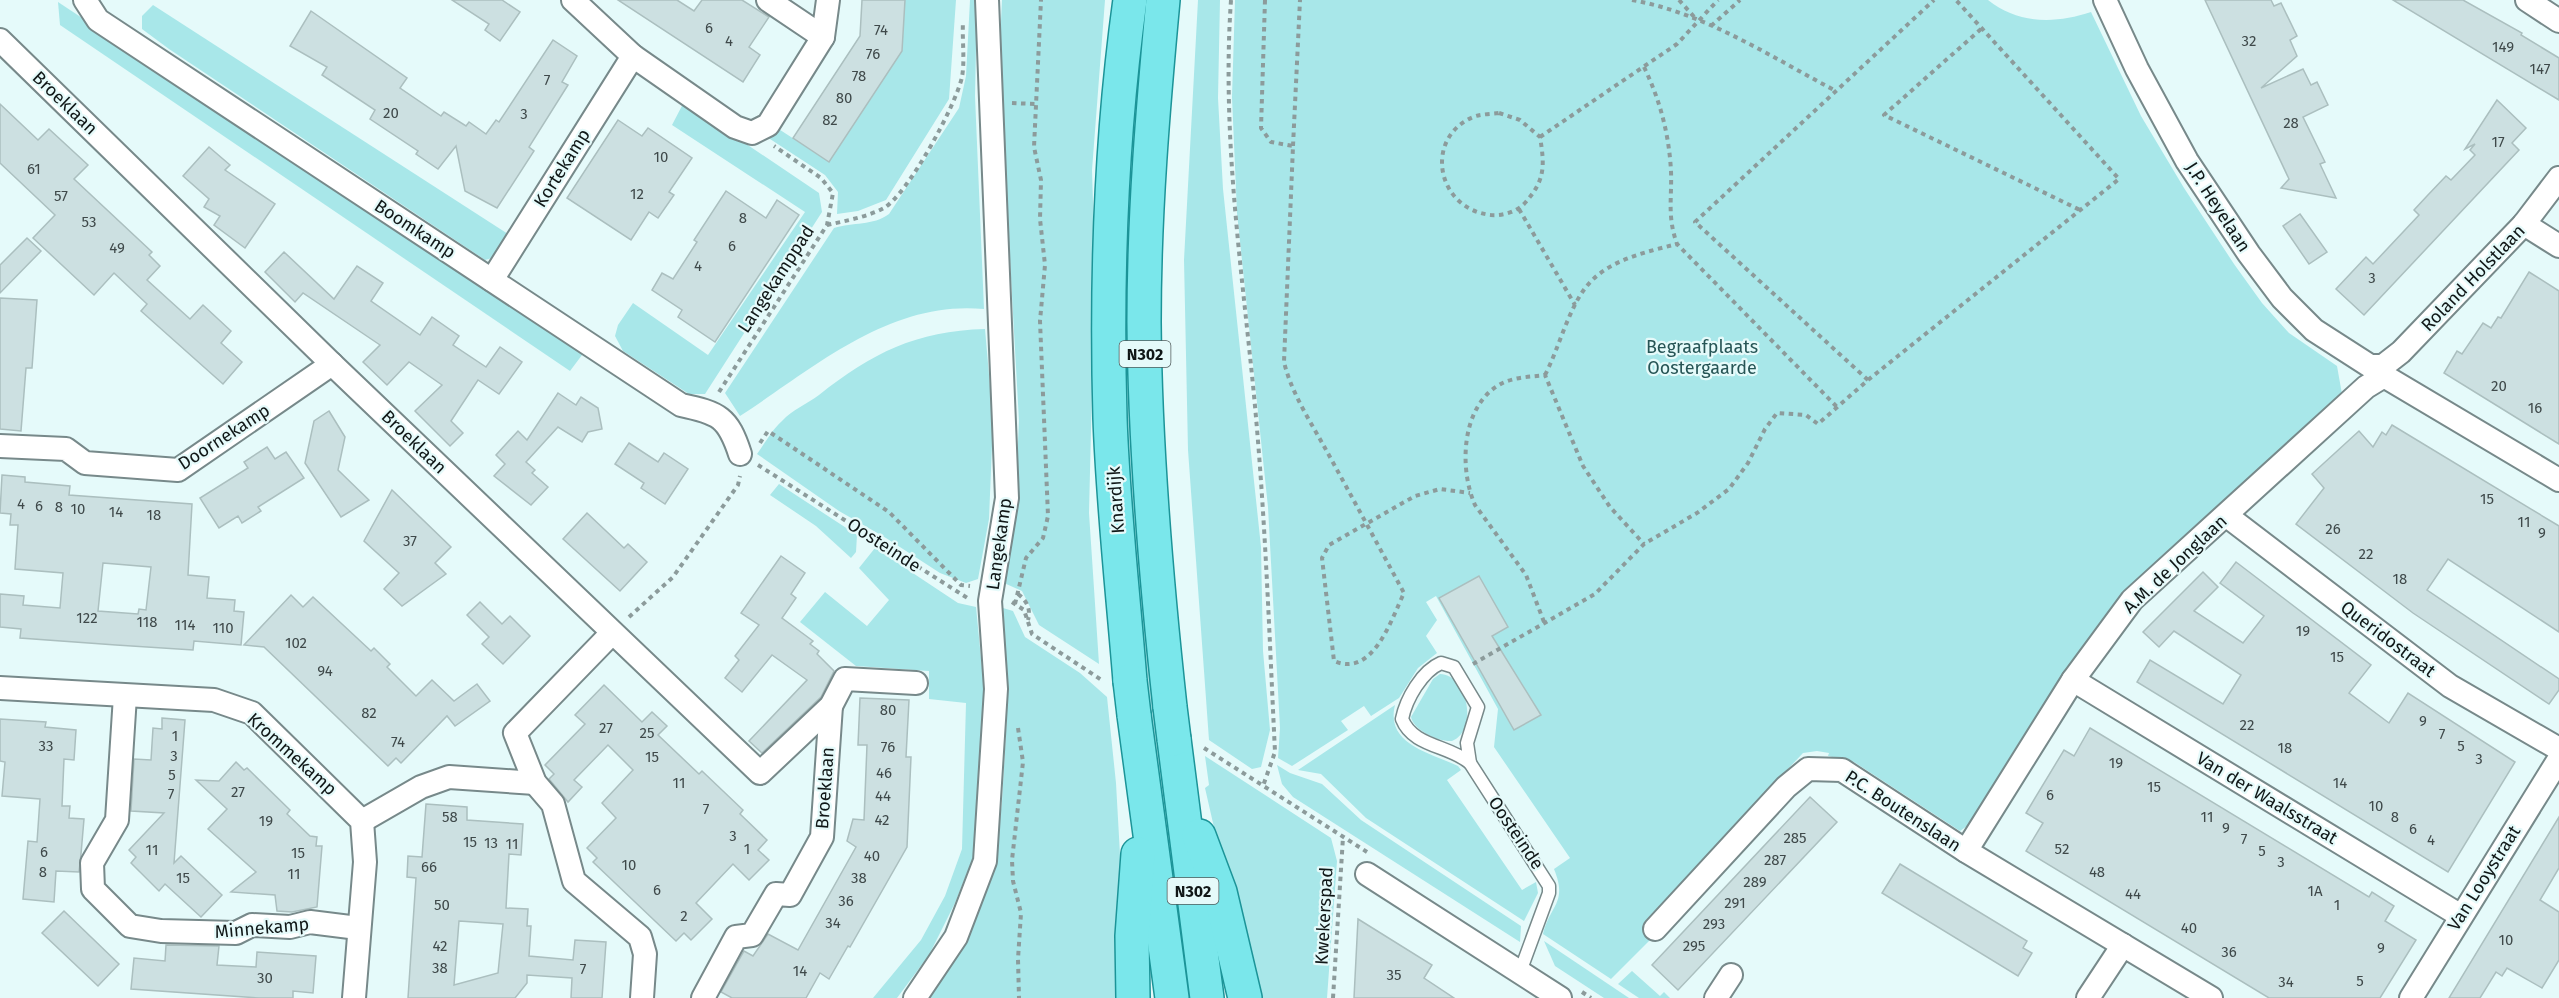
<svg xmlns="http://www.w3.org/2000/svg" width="2559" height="998" viewBox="0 0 2559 998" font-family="'Fira Sans',sans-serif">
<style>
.green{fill:#a8e7e9}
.building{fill:#cce0e1;stroke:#abbfbf;stroke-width:1.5;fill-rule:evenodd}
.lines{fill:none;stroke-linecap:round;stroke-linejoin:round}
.lane-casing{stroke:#77898a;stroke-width:15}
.street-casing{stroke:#77898a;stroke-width:26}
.primary-casing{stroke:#1c9498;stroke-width:36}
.path{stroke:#8c9b9b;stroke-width:4;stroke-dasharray:4.5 4.5;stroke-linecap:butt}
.lane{stroke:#fff;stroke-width:12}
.street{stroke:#fff;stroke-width:22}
.primary{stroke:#7ae7eb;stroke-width:33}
.primary-bridge-casing{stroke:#1c9498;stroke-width:36;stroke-linecap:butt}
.primary-bridge{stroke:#7ae7eb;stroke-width:33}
.labels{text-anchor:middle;stroke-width:4.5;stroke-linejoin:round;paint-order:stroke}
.number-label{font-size:15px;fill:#3f494a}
.shield{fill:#e5fafa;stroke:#505b5b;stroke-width:1.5}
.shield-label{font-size:16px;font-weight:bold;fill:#101717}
.street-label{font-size:18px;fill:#101717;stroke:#e5fafa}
.park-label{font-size:18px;fill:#265556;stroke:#e5fafa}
</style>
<rect width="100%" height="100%" fill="#e5fafa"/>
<g class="green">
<polygon points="898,0 956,0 949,99 886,200 858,211 837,214 838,192 825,175 767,137 774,126 828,161"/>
<path d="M970 0H977L975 96 984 309C889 300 814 368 740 416L725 393 834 228C853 222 873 226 889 214L959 108 966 76Z"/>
<polygon points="1002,0 1105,0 1092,170 1095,267 1089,513 1099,664 1039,625 1022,591 1004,583 1014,528 1019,421 999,63"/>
<polygon points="1141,0 1153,0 1137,191 1197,998 1184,998 1154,775 1122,418 1122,183"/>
<polygon points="1198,0 1220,0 1218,98 1223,189 1261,547 1263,651 1270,730 1261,767 1252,769 1209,740 1188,450 1184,260"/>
<path d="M1235 0H1988C2018 24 2055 24 2091 12L2141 116 2184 188 2234 264 2262 303 2289 333 2337 366 2342 394 2314 423 2178 543 2137 582 2097 627 1974 821 1960 831 1854 762 1828 756 1829 753 1817 751 1803 753 1646 920 1658 932 1611 979 1543 934C1550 905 1568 903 1554 869L1570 858 1494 747 1498 709 1436 596 1426 602 1437 620 1426 636 1437 653 1418 668 1399 698 1371 716 1364 706 1341 721 1348 730 1292 766 1278 758 1280 728 1268 507 1237 213 1232 97Z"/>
<polygon points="58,2 585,351 570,371 60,25"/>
<polygon points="153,5 508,234 492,258 485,260 169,49 142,29 142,16"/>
<polygon points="684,102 819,193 822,212 705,394 689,394 623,351 615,336 618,325 633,303 708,355 805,212 672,125"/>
<path d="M985 329 993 421 989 519 978 579 966 583 940 573 886 538 839 511 757 454C765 443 772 430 782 421 792 410 807 404 819 395 872 353 916 331 985 329Z"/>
<polygon points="779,484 857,535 856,552 851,558 816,526 770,495"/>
<polygon points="875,548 958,603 976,607 984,689 980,809 974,855 955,903 929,955 897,998 873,998 921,940 945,896 962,849 966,703 929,699 929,671 856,666 800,622 825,592 867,626 889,600 859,568"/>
<polygon points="1003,608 1013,611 1025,637 1080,673 1107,697 1116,783 1128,998 928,998 955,959 994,863 1002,802 1007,714"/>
<path d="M1440 674C1467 674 1479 730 1452 741 1439 742 1414 731 1411 717L1433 679Z"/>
<path d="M1395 705C1385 745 1431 753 1458 766L1461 770 1447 780 1522 890 1536 882 1538 893 1524 921 1366 818 1321 774 1298 770Z"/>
<polygon points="1205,756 1331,838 1337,861 1327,998 1253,998 1205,788 1209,785"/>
<polygon points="1277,765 1290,773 1322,784 1361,820 1521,926 1520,942 1293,797 1282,784"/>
<polygon points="1544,941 1629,998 1604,998 1555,966"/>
<polygon points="1632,971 1660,996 1664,992 1670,998 1639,998 1618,984"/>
</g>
<g class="building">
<polygon points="452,0 502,0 520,12 500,41 485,30 489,24"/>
<polygon points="618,0 677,0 694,11 702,0 742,0 769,17 749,47 760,55 743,82"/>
<polygon points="862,0 905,0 902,51 829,162 793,138 860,36"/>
<polygon points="2205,0 2271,0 2274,6 2281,3 2297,36 2290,40 2297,56 2261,88 2303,69 2311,85 2317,82 2328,105 2303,117 2325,162 2320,164 2336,198 2281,188 2289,179"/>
<polygon points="2393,0 2463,0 2522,33 2521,35 2559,58 2559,100"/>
<polygon points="311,11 407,78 400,88 441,116 444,112 466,126 469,122 486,134 496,120 499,122 553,40 577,56 562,82 568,85 529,147 534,151 497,208 465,191 456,146 438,169 416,154 418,151 370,119 375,110 322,75 327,67 290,46"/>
<polygon points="2497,100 2526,128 2512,143 2519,150 2364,315 2336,289 2366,257 2373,264 2419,215 2414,210 2427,196 2446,176 2451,180 2475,155 2470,150 2475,144 2465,149"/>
<polygon points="0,104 38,140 49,129 88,165 74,179 152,252 149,255 160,266 147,280 190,319 203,305 231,331 221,343 242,362 223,384 141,311 147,304 114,273 94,295 33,238 55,215 0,163"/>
<polygon points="618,120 642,136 648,128 692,158 669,192 674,195 658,218 649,212 631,240 567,198"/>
<polygon points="209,147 230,165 225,170 275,204 245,248 214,225 220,216 204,207 209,199 183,176"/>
<polygon points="726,191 766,218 777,200 799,215 715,342 678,317 682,310 652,290 662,273 673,279 697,242 694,240"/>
<polygon points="2300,214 2327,252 2309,264 2283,226"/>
<polygon points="27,238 41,251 0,293 0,265"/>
<polygon points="284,252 334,299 357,266 383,283 371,301 420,335 432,317 459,336 453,345 486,367 500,347 522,362 499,394 478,380 451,421 463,433 450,446 415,411 442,385 409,362 387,385 363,362 380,345 303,293 295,302 265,272"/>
<polygon points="2529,272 2559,291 2559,444 2444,373 2457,351 2462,354 2483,323 2491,328 2498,317 2501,318"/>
<polygon points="0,298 37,300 32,368 26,368 21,431 0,429"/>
<polygon points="558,393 576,405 581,397 598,408 602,429 588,432 582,442 558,427 526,462 535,470 532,473 548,487 531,505 494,476 505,464 496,455 518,431 527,440"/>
<polygon points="329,411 345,437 338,470 369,500 341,517 305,463 314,421"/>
<polygon points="2392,425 2559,526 2559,632 2448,559 2427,590 2559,679 2559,690 2549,704 2413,613 2296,524 2324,488 2312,474 2359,431 2373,447 2382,432 2386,435"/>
<polygon points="629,443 658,462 664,453 688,469 665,504 641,488 644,483 615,464"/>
<polygon points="267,447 275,459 286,452 304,478 258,507 261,511 242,523 238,516 219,528 200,498 248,468 244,462"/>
<path d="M2 475 25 477V482L70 486 69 495 192 504 188 575 209 577 207 598 235 600 234 611 244 612 241 645 194 641 193 650 116 645 20 638 21 629 0 627V594L24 596 23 605 60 608 63 573 15 569 18 525H10L11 514 0 513ZM103 563 151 567 146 610 139 609 138 614 98 611Z"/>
<polygon points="392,490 451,547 435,563 446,574 402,606 384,589 399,573 364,541"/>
<polygon points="587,513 624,548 628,544 647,562 620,591 563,539"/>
<polygon points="781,556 805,573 791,594 796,598 782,618 813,641 810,644 819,651 817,654 834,671 821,697 762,753 749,741 807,680 772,655 742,692 725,678 739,660 735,656 759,625 741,613"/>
<polygon points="2236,562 2371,665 2349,693 2389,723 2408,693 2515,762 2448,872 2137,682 2150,660 2223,704 2241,675 2174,631 2159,647 2143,632 2203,572 2218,587 2194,611 2243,643 2264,616 2220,583"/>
<polygon points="1479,576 1508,627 1492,636 1541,715 1514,730 1439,598"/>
<polygon points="291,595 303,607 313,597 371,651 374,648 390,664 387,667 416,696 432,680 454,701 477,684 490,701 455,726 447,716 401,763 396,758 388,766 264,647 244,645"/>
<polygon points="480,602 502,624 510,616 530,636 503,664 482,644 489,637 467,615"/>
<polygon points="604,685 642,722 652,712 667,726 658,735 699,774 702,771 743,810 740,814 767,840 758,850 769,860 749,880 733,864 696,903 712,919 691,940 684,933 676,941 593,862 597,858 587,848 616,818 602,803 633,770 608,745 574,780 582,787 568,802 549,779 554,774 545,765 585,724 575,715"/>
<polygon points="860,698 909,700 906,757 911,757 907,847 850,947 848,946 829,979 820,973 806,998 732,998 721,992 744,951 753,956 768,934 798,950 856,847 847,841 853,819 864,820 867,745 858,745"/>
<polygon points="162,718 185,720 174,863 181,856 222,895 201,917 165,884 159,891 131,863 136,857 129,850 164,813 131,811 134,759 151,760 153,728 162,729"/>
<polygon points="0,719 46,722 45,727 76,730 74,760 64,759 62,806 70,806 69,818 84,819 81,854 79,872 56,871 54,902 23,899 28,841 37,842 40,799 2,796 5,762 0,761"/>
<polygon points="2090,728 2369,897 2372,892 2394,906 2385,921 2416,940 2380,998 2269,998 2026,851 2043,823 2026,813 2064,750 2074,756"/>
<polygon points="236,762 244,770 247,768 290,810 287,814 310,836 317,837 316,846 322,846 317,907 292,912 277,911 275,895 231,892 256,872 208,829 227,809 196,780 219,781"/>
<polygon points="1810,797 1837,822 1678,990 1652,965"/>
<path d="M426 804 467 807V820L523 824 521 855 509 854 506 908 528 909 527 926H531L529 956 573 960 575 940 606 942 602 998H571L572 978 527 975V983L515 998H408L416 878 407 877 408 856 422 857ZM459 921 503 924 498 973 454 985Z"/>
<polygon points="2559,817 2559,868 2540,900 2559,912 2559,960 2542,988 2507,968 2502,976 2496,972 2480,998 2449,998"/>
<polygon points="1900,864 2027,941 2023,948 2032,953 2018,976 1882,893"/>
<polygon points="64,911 119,964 98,986 42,933"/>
<polygon points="1358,919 1432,965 1424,978 1454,998 1354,998"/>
<polygon points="166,945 219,946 217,965 256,967 257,952 316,956 313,993 293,991 293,998 259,998 131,989 134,958 165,961"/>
</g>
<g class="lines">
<g class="lane-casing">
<g id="lane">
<path d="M1441 663 1454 667 1478 707 1467 743 1470 763C1449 745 1413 747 1402 719 1406 699 1422 671 1441 663Z"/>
<polyline points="1470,763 1549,886 1549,893 1520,972"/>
</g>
</g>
<g class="street-casing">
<g id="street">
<path d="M85 0 98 20 681 405C719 413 728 417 740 454"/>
<polyline points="573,0 633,56 735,127 752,133 768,125 823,37 828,0"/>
<polyline points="768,0 823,37"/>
<polyline points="2105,0 2137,69 2187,161 2249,254 2282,298 2314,330 2370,366 2383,366"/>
<polyline points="2527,0 2559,21"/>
<polyline points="0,40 332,364 760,773 831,706 845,679 916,683"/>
<polyline points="2524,224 2559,246"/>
<polyline points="492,280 633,56"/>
<polyline points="2384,376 2559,480"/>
<polyline points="0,446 66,449 85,463 178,470 332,364"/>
<polyline points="2227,516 2450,686 2559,749"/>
<polyline points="612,633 515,733 535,783 553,804 574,881 640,937 645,954 642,998"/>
<polyline points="2073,680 2461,916"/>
<polyline points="0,688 214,700 252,713 362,821 365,862 354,998"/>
<polyline points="125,696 117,820 92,863 93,889 130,926 161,931 236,933 252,925 290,927 310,922 358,928"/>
<polyline points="362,821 421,787 449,777 535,783"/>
<polyline points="1966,851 2073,680 2132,600 2366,387 2384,376 2383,366 2401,352 2524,224 2559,178"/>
<polyline points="1367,874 1560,998"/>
<polyline points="1655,929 1786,787 1808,769 1842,770 1966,851 2211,998"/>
<polyline points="703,998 736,937 752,935 776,894 790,895 822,837 831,706"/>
<polyline points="915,998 956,937 985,861 996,689 990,601 1007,498 987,0"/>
<polyline points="1716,998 1731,975"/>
<polyline points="2088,998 2123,945"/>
<polyline points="2411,998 2559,759"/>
</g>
</g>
<g class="primary-casing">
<g id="primary">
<path d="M1163 0C1153 107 1144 214 1144 322 1145 450 1156 579 1170 707"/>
<path d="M1130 681C1123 593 1113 505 1110 418 1106 279 1111 137 1130 0"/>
<polyline points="1134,715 1172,998"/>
<polyline points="1174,739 1207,998"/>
<polyline points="1199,836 1220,892 1245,998"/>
<polyline points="1133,998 1132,936 1138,854"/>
</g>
</g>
<g class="path">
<path d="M1231 0C1222 130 1240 256 1253 385 1265 507 1269 629 1275 752L1263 786"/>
<path d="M1265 0 1261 128 1271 142 1293 146 1284 362C1291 392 1310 421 1325 448 1352 497 1378 545 1404 593 1391 620 1373 678 1334 661L1322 558 1329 545 1415 496 1440 489 1470 493"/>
<path d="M1632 0C1705 13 1771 57 1836 91"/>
<polyline points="1679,0 1696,19"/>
<polyline points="1711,26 1740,0"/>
<polyline points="1981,29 1884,115 2080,210"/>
<path d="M1644 67C1660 100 1669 134 1671 171 1672 199 1667 216 1677 244L1837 407"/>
<polyline points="1012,103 1035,104"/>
<path d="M1499 113 1520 120 1540 137C1545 167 1545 181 1524 204 1516 212 1502 216 1491 215 1435 209 1423 135 1476 116 1483 114 1492 114 1499 113Z"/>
<polyline points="1540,137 1677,44 1718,0"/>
<polyline points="1293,146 1300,0"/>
<polyline points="1519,209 1575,305"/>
<path d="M827 225C845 221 867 217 884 208 908 194 956 105 962 77 965 60 962 40 963 22"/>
<path d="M1545 375C1559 348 1568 310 1586 287 1607 260 1646 252 1677 244"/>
<polyline points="1868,380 1695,222 1934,0"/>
<polyline points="719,392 827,225 833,193 821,178 774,146"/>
<polyline points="760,443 768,431 889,512 961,585 970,586"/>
<polyline points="758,465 969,599"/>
<path d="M1018 594C1027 601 1031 609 1028 620"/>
<polyline points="1012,602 1024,610 1032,634 1103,681"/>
<polyline points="1015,604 1026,558 1043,538 1048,516 1040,321 1045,265 1040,219 1041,180 1034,147 1041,0"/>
<polyline points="629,617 673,577 738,485 740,476"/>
<path d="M1544 622 1526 575 1475 505C1459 469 1461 407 1499 385 1512 377 1530 377 1545 375L1583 466 1610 507 1644 544"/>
<polyline points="1473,664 1595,594 1644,544 1697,513 1729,489 1748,463 1765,429 1777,413 1806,415 1818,424 1868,380 2119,179 1956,0"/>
<polyline points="1018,728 1023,762 1012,860 1013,881 1021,913 1018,959 1019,998"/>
<polyline points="1204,748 1367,852"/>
<polyline points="1582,992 1591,998"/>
<polyline points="1333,998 1343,837"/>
</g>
<use href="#lane" class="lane"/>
<use href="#street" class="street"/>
<use href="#primary" class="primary"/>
<g class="primary-bridge-casing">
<g id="primary-bridge">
<polyline points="1130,681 1134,715"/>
<polyline points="1170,707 1174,739"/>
</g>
</g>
<use href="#primary-bridge" class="primary-bridge"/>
</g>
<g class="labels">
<g class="number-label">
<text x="709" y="33">6</text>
<text x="881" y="35">74</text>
<text x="729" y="46">4</text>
<text x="2249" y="46">32</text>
<text x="2503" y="52">149</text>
<text x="873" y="59">76</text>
<text x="2540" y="74">147</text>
<text x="859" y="81">78</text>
<text x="547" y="85">7</text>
<text x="844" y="103">80</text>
<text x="391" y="118">20</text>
<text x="524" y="119">3</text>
<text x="830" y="125">82</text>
<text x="2291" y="128">28</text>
<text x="2498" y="147">17</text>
<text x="661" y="162">10</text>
<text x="34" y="174">61</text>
<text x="637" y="199">12</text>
<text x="61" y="201">57</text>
<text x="743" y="223">8</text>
<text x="89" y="227">53</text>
<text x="732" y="251">6</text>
<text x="117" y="253">49</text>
<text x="698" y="271">4</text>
<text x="2372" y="283">3</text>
<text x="2499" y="391">20</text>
<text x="2535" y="413">16</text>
<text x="2487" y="504">15</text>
<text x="21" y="509">4</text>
<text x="39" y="511">6</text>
<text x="59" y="512">8</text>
<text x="78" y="514">10</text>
<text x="116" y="517">14</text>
<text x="154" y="520">18</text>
<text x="2524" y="527">11</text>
<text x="2333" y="534">26</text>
<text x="2542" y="538">9</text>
<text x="410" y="546">37</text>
<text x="2366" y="559">22</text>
<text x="2400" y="584">18</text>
<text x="87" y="623">122</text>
<text x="147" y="627">118</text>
<text x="185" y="630">114</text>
<text x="223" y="633">110</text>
<text x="2303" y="636">19</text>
<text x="296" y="648">102</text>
<text x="2337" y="662">15</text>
<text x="325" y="676">94</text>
<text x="888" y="715">80</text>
<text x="369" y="718">82</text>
<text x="2423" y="726">9</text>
<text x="2247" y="730">22</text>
<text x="606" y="733">27</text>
<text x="647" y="738">25</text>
<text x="2442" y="739">7</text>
<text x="175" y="741">1</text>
<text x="398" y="747">74</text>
<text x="46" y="751">33</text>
<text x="2461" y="751">5</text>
<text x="888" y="752">76</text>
<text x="2285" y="753">18</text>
<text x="174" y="761">3</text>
<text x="652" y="762">15</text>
<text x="2479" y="764">3</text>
<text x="2116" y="768">19</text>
<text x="884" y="778">46</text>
<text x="172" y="780">5</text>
<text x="679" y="788">11</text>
<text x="2340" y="788">14</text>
<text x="2154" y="792">15</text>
<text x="238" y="797">27</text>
<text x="171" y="799">7</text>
<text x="2050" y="800">6</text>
<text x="883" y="801">44</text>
<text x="2376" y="811">10</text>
<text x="706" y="814">7</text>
<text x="450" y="822">58</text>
<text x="2207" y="822">11</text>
<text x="2395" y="822">8</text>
<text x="882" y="825">42</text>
<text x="266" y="826">19</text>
<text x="2226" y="833">9</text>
<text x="2413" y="834">6</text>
<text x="733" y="841">3</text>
<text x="1795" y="843">285</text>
<text x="2244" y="844">7</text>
<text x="2431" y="845">4</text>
<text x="470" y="847">15</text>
<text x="491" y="848">13</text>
<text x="512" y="849">11</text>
<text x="747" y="854">1</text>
<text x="2062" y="854">52</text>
<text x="152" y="855">11</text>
<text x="2262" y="856">5</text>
<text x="44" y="857">6</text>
<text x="298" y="858">15</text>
<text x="872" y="861">40</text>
<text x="1775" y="865">287</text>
<text x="2281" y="867">3</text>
<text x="629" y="870">10</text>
<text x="429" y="872">66</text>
<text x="43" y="877">8</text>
<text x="2097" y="877">48</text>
<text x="294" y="879">11</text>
<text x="183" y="883">15</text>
<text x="859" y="883">38</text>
<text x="1755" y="887">289</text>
<text x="657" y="895">6</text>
<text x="2315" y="896">1A</text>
<text x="2133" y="899">44</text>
<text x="846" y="906">36</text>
<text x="1735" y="908">291</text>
<text x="442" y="910">50</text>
<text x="2337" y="910">1</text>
<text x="684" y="921">2</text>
<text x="833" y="928">34</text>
<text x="1714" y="929">293</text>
<text x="2189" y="933">40</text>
<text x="2506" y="945">10</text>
<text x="440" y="951">42</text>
<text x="1694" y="951">295</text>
<text x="2381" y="953">9</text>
<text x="2229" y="957">36</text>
<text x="440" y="973">38</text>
<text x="583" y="974">7</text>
<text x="800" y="976">14</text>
<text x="1394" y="980">35</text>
<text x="265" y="983">30</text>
<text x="2360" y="986">5</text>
<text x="2286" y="987">34</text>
</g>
<g class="shield">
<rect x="1119.5" y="341" width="51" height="26" rx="4.5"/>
<rect x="1167.5" y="878" width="51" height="26" rx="4.5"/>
</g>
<g class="shield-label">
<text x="1145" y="360">N302</text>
<text x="1193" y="897">N302</text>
</g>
<g class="street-label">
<text transform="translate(65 103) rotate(44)" y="6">Broeklaan</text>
<text transform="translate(562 168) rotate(-58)" y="6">Kortekamp</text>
<text transform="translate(2218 207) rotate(57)" y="6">J.P. Heyelaan</text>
<text transform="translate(415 229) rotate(33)" y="6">Boomkamp</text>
<text transform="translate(2473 278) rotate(-46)" y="6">Roland Holstlaan</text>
<text transform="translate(776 279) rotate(-57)" y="6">Langekamppad</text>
<text transform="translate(224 437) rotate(-33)" y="6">Doornekamp</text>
<text transform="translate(414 442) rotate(44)" y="6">Broeklaan</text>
<text transform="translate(1116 500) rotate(-94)" y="6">Knardijk</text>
<text transform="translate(999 544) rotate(-82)" y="6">Langekamp</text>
<text transform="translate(884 545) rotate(33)" y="6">Oosteinde</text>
<text transform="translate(2175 564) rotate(-43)" y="6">A.M. de Jonglaan</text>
<text transform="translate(2388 639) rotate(37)" y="6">Queridostraat</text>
<text transform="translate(292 754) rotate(42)" y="6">Krommekamp</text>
<text transform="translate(825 788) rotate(-86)" y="6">Broeklaan</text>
<text transform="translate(2267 798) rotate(31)" y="6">Van der Waalsstraat</text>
<text transform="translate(1903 811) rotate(33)" y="6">P.C. Boutenslaan</text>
<text transform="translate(1516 833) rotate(56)" y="6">Oosteinde</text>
<text transform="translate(2484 878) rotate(-58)" y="6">Van Looystraat</text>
<text transform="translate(1324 916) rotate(-87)" y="6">Kwekerspad</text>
<text transform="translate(262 928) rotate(-5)" y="6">Minnekamp</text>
</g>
<g class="park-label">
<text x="1702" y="353">Begraafplaats<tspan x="1702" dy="21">Oostergaarde</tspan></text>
</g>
</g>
</svg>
